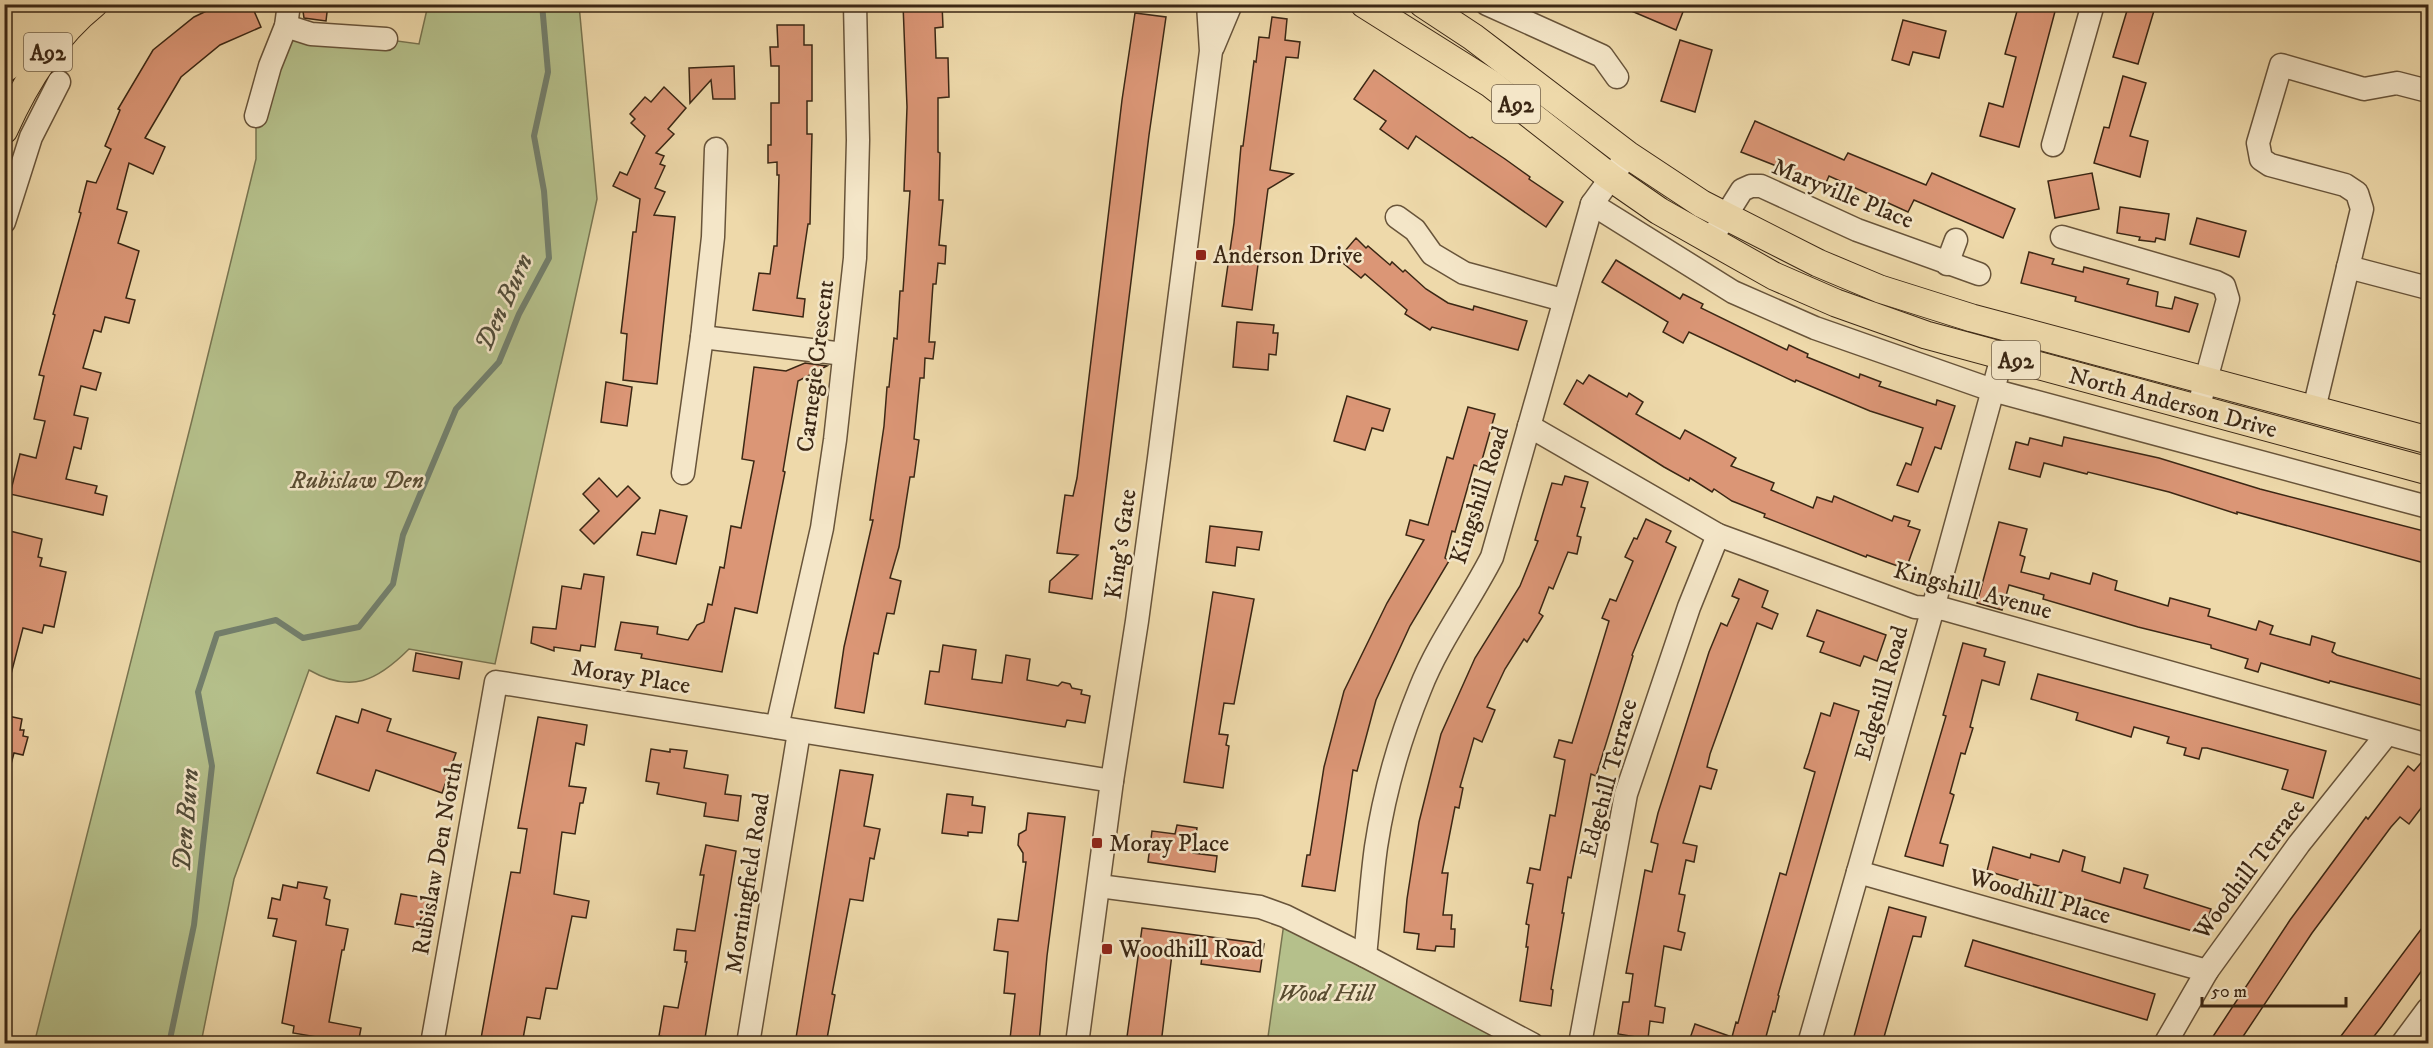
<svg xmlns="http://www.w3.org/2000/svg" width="2433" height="1048" viewBox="0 0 2433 1048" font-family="'IM FELL DW Pica',serif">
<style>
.green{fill:#b5c08b;stroke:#787450;stroke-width:1.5}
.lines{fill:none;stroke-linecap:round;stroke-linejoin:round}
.stream{stroke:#737f6c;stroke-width:6}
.building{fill:#db9676;stroke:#3b2714;stroke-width:1.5}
.minor-casing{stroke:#68543a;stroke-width:25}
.major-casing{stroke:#3b2714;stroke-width:29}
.minor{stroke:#f4e6c8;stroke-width:22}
.major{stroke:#eed9aa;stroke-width:27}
.poi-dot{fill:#8f2418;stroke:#f4e6c8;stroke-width:2}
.labels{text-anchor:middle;stroke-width:5;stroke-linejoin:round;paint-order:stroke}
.shield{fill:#f4e6c8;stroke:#72604a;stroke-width:1.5}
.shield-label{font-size:22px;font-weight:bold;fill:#3b2714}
.street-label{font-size:24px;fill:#3b2714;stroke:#f4e6c8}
.poi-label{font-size:24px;fill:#3b2714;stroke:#f4e6c8;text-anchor:start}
.park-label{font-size:24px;font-style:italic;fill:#5a4d32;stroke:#f4e6c8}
.water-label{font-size:26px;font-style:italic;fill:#524c39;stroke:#f4e6c8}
</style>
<rect width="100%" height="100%" fill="#eed9aa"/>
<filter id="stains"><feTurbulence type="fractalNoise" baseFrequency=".00333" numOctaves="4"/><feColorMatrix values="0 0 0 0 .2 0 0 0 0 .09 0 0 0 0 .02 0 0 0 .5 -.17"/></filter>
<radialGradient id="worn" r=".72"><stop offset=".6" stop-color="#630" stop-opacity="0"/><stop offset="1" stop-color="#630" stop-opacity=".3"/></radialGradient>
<g class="green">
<path d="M428 5H579L597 199 495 664 409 649C377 681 351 694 309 670L234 879 201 1043 34 1044 192 420 256 159V116L286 26 419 44Z"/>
<polygon points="1285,916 1532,1044 1267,1044"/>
</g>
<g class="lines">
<polyline class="stream" points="169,1044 194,925 212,766 198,692 217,634 276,620 303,638 359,627 393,584 403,535 456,409 499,362 519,314 549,258 544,191 534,136 548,72 542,4"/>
</g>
<g class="building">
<polygon points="221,4 251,4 261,27 220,45 181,77 145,138 165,147 153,174 129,163 117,209 127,212 118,243 139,251 126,298 135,300 129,323 105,317 101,332 94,330 83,368 101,373 96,390 81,386 74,415 88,418 81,449 74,447 66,479 97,486 95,493 107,496 103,515 10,494 20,454 36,458 45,421 34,419 44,376 39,375 55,315 53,314 81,213 79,212 87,181 96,183 111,149 105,146 120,110 118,109 153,50 194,17"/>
<polygon points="302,4 328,4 326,21 304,18"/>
<polygon points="903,4 942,4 943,27 935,28 936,58 948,58 949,97 938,98 938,152 940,153 939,200 943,200 939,245 946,246 945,264 938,263 936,284 933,284 929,342 935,342 933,359 925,358 924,378 920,378 914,439 919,440 914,477 910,477 899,547 890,578 901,581 894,614 887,613 878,654 874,653 864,713 835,708 844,647 873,520 870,520 884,426 887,387 889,387 894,338 897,339 900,291 903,291 910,191 904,191 907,107"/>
<polygon points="1615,4 1686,4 1676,30"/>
<polygon points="2019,4 2057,4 2019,147 1980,136 1989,103 2003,107 2016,57 2005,54"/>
<polygon points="2129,4 2156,4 2138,64 2113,57"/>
<polygon points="1135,13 1166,17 1149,135 1092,599 1049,592 1050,581 1078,555 1057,553 1065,495 1073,496 1077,478 1122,100"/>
<polygon points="1272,17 1287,19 1285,40 1300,42 1298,58 1286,57 1270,170 1293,174 1268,189 1252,310 1222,306 1234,223 1241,146 1243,146 1254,61 1256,62 1259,37 1269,38"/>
<polygon points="1903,20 1946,31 1939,58 1913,52 1909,65 1892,60"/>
<polygon points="777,25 804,25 804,45 812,45 812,101 807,101 807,134 812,134 810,224 808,224 797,298 805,299 803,317 753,310 759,273 770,274 774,246 777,246 779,175 777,175 777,162 768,163 768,145 771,145 771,103 779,103 779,66 771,66 770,47 778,47"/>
<polygon points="1680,40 1712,50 1695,112 1661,101"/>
<polygon points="734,66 735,99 713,99 711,80 690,103 689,68"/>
<polygon points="1374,70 1470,138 1472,137 1505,159 1530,177 1529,179 1563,202 1546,227 1416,136 1408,149 1380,129 1386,121 1354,99"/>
<polygon points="2123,76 2146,83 2130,136 2148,141 2140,177 2094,163 2104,127 2109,128"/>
<polygon points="664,87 686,108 668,129 674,134 656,153 664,156 660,164 665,166 655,188 665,192 654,215 675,217 657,384 623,380 627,334 621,333 633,232 636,232 640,199 613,186 620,172 627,175 645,136 631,123 635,119 630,114 645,97 651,102"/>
<polygon points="1755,121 1844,160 1848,153 1926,185 1932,173 2015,209 2003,238 1914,200 1908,212 1829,176 1825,185 1741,152"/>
<polygon points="2092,173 2099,209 2055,218 2048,181"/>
<polygon points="2120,207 2169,214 2165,240 2156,238 2155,242 2139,240 2140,237 2117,233"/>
<polygon points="2197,218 2246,231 2239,257 2190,244"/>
<polygon points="1356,238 1366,248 1368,246 1390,265 1392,262 1403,272 1405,270 1426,289 1448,303 1473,310 1474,306 1527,321 1518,350 1432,327 1430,330 1405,314 1407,310 1365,274 1361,278 1338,259"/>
<polygon points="2029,252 2054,259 2052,264 2083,272 2084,267 2129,279 2127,284 2158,292 2156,306 2172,309 2175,297 2198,304 2189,332 2075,301 2076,297 2021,283"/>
<polygon points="1616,260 1680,299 1683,294 1703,304 1701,308 1787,350 1789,345 1808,354 1807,357 1859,378 1860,374 1881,382 1879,386 1936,405 1937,400 1955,406 1941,449 1935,447 1918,492 1897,485 1906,463 1911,465 1923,428 1870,411 1796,380 1795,382 1689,332 1683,343 1663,332 1668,322 1602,282"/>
<polygon points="1237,322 1274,325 1273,333 1278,333 1276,355 1269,354 1268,370 1233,367"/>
<polygon points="805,363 827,366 798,381 783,471 785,472 757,613 735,608 722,672 641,658 642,654 615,650 621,622 658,627 657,634 688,640 697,625 704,622 708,604 712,605 720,567 724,568 731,526 741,528 754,461 742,459 754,367 786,371"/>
<polygon points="1589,375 1627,397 1629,393 1643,402 1636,414 1680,439 1685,430 1736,458 1731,466 1774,483 1771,490 1813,508 1817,497 1832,502 1834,496 1892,521 1894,516 1910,521 1908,526 1920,530 1906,569 1867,555 1866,557 1764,517 1765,514 1732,501 1714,489 1712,492 1690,478 1689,481 1664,467 1564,404 1577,380 1583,384"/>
<polygon points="606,382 632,387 627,426 601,422"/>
<polygon points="1347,396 1390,409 1383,431 1372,428 1365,450 1334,441"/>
<polygon points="1468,407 1495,414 1480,467 1474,465 1455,532 1452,531 1445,558 1449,561 1410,626 1376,700 1357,771 1353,770 1335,891 1302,886 1307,855 1310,855 1324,767 1344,691 1387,603 1424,540 1406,535 1410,520 1428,525 1447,457 1453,459"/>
<polygon points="2064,437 2159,458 2260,489 2428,532 2428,564 2237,512 2237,514 2169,492 2088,472 2087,474 2044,463 2040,477 2009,469 2016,442 2028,445 2030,438 2062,446"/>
<polygon points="1565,476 1588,482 1581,507 1585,508 1577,536 1581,537 1577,554 1568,552 1553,589 1549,587 1539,613 1543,616 1527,642 1524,639 1505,669 1487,707 1495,710 1482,742 1474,738 1460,787 1463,788 1459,808 1455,807 1442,873 1448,873 1443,915 1452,915 1451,929 1455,929 1454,947 1436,946 1435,951 1417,949 1419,934 1404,932 1407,899 1419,822 1441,734 1475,658 1520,586 1538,541 1535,540 1552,483 1562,485"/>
<polygon points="599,478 617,497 628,486 640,498 594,544 580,530 599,511 583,494"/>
<polygon points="660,510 687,516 676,564 637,555 642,532 655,534"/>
<polygon points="1646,519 1671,531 1666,542 1676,547 1632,655 1633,656 1596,776 1591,774 1571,878 1568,877 1562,913 1564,913 1551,989 1553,990 1551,1006 1520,1001 1528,947 1526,947 1529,925 1526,924 1533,884 1527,883 1530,868 1540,870 1550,815 1555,816 1565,760 1554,757 1559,740 1572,743 1609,621 1602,618 1610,599 1616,601 1633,561 1625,557 1634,538 1637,539"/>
<polygon points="1999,522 2027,529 2020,555 2025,557 2021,572 2049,579 2051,573 2090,584 2093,573 2117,581 2115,590 2168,606 2170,598 2210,609 2208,616 2256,630 2259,621 2273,626 2270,634 2310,645 2312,636 2335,643 2332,652 2337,655 2428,681 2428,707 2330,681 2329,683 2261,663 2258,672 2245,668 2248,659 2211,648 2211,645 2138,627 2043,599 2044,595 2009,585 2002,610 1977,603"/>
<polygon points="1210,526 1262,532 1259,550 1237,547 1235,566 1206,562"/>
<polygon points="10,531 42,539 38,557 42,558 40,566 66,572 54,627 44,625 42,633 23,628 10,678 4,678 4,553"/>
<polygon points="584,574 604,577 595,647 581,645 580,651 554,647 554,651 531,643 533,627 556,629 562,586 581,589"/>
<polygon points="1739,579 1768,591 1762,607 1778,614 1772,629 1757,623 1710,754 1707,767 1717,770 1711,789 1700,786 1683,843 1697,846 1694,862 1686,860 1679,894 1685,895 1678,931 1685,933 1681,950 1664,946 1655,1006 1665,1008 1663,1023 1650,1021 1648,1039 1618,1034 1623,1002 1629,1002 1633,974 1626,973 1645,870 1652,872 1658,844 1651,842 1658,813 1709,652 1721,623 1727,626 1739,599 1732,596"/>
<polygon points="1213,592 1254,599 1234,704 1224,703 1219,734 1228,735 1226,745 1229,746 1223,788 1184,782"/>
<polygon points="1817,610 1886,635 1877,661 1864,656 1860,666 1820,652 1824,642 1807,636"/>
<polygon points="1963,643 1986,649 1984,656 2005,662 1999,685 1982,680 1970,727 1973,728 1965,754 1961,753 1950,793 1954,795 1940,843 1948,845 1943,866 1905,856 1946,716 1943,715"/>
<polygon points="943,645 976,650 972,679 1002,683 1006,655 1030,659 1027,680 1058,686 1062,682 1070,684 1072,688 1082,690 1081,694 1090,696 1085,723 1067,720 1065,727 925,704 930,671 939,672"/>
<polygon points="416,653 462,662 459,679 413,671"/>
<polygon points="2038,674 2326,751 2313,798 2282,789 2288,770 2207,748 2202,748 2199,759 2184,755 2186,748 2167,743 2169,737 2134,727 2131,737 2076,720 2078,713 2031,699"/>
<polygon points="1834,703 1859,711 1778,995 1779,996 1775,1012 1773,1011 1764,1044 1688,1044 1695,1024 1732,1037 1736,1022 1738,1023 1780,873 1786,875 1815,772 1804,768 1809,753 1821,713 1830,716"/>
<polygon points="362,709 391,719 387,731 456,753 442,793 376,770 369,791 317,773 336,716 358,723"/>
<polygon points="4,715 22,719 20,730 24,730 23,736 28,737 23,755 14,753 10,768 4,767"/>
<polygon points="538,717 587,725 584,745 576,743 569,786 586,788 583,803 580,803 575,834 562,832 554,894 589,901 586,918 572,916 557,989 546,988 540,1019 527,1017 522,1044 480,1044 511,872 520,873 527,829 518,828"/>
<polygon points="651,749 670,752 670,749 687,751 684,768 728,775 725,794 741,796 738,821 704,816 706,803 657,794 659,783 646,781"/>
<polygon points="2425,758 2428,758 2428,799 2409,824 2400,817 2391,827 2312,933 2238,1044 2208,1044 2290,920 2366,817 2368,819 2408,766 2414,771"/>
<polygon points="840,770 873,775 864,826 880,829 874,859 870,858 863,901 850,899 832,994 835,995 826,1044 795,1044"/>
<polygon points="947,794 973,797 972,805 985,807 982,833 968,832 968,836 942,833"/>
<polygon points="1028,813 1065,817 1047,956 1039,1043 1010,1039 1015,994 1004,993 1008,952 994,950 998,919 1018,921 1026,862 1023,862 1023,853 1018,845 1019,834 1026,830"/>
<polygon points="1177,825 1197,828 1193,853 1217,856 1215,872 1148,862 1152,831 1175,834"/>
<polygon points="706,845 736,851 704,1044 659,1036 664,1006 678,1008 687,962 685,962 686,951 674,950 677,929 695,931 704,875 700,875"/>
<polygon points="1993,847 2030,858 2031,854 2059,862 2063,850 2085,857 2082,871 2120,883 2124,868 2148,875 2144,888 2211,909 2203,934 1987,871"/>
<polygon points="298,882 327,887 324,898 330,900 326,925 348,929 344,950 342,950 329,1022 361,1028 358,1044 293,1033 294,1026 282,1023 296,941 273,936 277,919 268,918 272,898 280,900 283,885 297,888"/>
<polygon points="401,894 432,899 428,919 421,918 419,928 395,924"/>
<polygon points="1889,907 1926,917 1921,937 1913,936 1882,1044 1852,1044"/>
<polygon points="2428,920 2428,962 2382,1026 2368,1044 2335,1044"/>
<polygon points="1142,928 1264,944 1260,972 1201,964 1202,957 1172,954 1161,1044 1126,1044"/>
<polygon points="1973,940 2155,994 2147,1020 1965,966"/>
</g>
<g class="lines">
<g class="minor-casing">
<g id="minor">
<polyline points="1487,4 1602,56 1617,77"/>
<polyline points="286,26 311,34 386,39"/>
<polyline points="1213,47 1231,4"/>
<polyline points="256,116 270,66 286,26 289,4"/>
<polyline points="2053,145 2093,4"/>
<polyline points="1592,204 1733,292 1815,328 1992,390 2428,507"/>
<polyline points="1397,217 1415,230 1432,254 1464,273 1563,300"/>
<polyline points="4,222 31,137 59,82"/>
<polyline points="2062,237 2216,282 2224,286 2228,299 2198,409"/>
<polyline points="1710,241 1742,190 1751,186 1761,186 1857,230 1979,274"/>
<polyline points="1947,264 1956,240"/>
<polyline points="2348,267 2428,288"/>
<polyline points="702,337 844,354"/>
<polyline points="2314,409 2362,209 2357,193 2345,185 2270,165 2261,159 2258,143 2281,65 2364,89 2397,83 2428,91"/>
<polyline points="1529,426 1718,535 1915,607 1944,609 2428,745"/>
<polyline points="683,473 702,337 713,237 716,149"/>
<polyline points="777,727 822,528 835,440 855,258 858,140 855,4"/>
<polyline points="1858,872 2207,971"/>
<polyline points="1099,886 1260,907 1285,916 1365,956 1532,1044"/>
<path d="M1365 956C1369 920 1371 883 1376 847 1384 794 1400 738 1420 689 1439 641 1469 602 1492 557L1592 204 1621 164"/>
<polyline points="432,1044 496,682 1112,781"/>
<polyline points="748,1044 799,732"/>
<polyline points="1077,1044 1112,781 1137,621 1159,458 1211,51 1208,4"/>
<polyline points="1580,1044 1626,794 1689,607 1718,535"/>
<polyline points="1809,1044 1933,608 2002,357"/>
<polyline points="2165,1044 2207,971 2299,844 2387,734"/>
<polyline points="2402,1044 2428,1009"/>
</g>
</g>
<g class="major-casing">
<g id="major">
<polyline points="1364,4 1491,84 1610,177 1659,211 1774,276 1836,303 1926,335 2428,471"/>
<polyline points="1423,4 1473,37 1628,155 1702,204 1818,263 1880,289 1972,318 2428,440"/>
<polyline points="4,46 17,23 32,4"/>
<path d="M4 69C27 55 43 24 65 4"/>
<path d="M4 130C25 83 53 37 94 4"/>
</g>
</g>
<use href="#minor" class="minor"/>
<use href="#major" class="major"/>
</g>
<g class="poi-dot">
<rect x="1195" y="249" width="12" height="12" rx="3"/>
<rect x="1091" y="837" width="12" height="12" rx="3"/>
<rect x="1101" y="943" width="12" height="12" rx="3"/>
</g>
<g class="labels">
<g class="shield">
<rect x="24" y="33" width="48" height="38" rx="4.5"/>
<rect x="1492" y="85" width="48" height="38" rx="4.5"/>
<rect x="1992" y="341" width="48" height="38" rx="4.5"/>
</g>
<g class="shield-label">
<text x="48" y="60">A92</text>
<text x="1516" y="112">A92</text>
<text x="2016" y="368">A92</text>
</g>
<g class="street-label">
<text transform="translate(1843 193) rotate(22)" y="8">Maryville Place</text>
<text transform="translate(815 366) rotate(-83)" y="8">Carnegie Crescent</text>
<text transform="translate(2173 402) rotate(15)" y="8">North Anderson Drive</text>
<text transform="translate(1479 495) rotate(-72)" y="8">Kingshill Road</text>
<text transform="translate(1120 544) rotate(-82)" y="8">King's Gate</text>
<text transform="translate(1973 590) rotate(15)" y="8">Kingshill Avenue</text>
<text transform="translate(631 676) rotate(9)" y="8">Moray Place</text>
<text transform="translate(1881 693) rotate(-74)" y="8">Edgehill Road</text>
<text transform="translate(1608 778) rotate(-75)" y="8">Edgehill Terrace</text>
<text transform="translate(437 858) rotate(-80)" y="8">Rubislaw Den North</text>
<text transform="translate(2249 869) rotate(-53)" y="8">Woodhill Terrace</text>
<text transform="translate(747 883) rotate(-81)" y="8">Morningfield Road</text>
<text transform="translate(2040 896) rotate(16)" y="8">Woodhill Place</text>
</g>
<g class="poi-label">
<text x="1213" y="263">Anderson Drive</text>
<text x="1109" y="851">Moray Place</text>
<text x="1119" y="957">Woodhill Road</text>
</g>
<g class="park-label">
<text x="357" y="488">Rubislaw Den</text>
<text x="1326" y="1001">Wood Hill</text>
</g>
<g class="water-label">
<text transform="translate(503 302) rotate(-65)" y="9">Den Burn</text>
<text transform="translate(185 820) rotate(-85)" y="9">Den Burn</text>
</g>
</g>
<rect width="2433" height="1048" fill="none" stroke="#eed9aa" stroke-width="24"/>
<rect x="6" y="6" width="2421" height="1036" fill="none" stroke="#3b2714" stroke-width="3"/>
<rect x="12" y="12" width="2409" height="1024" fill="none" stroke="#3b2714" stroke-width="1.5"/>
<path d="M2202 997v9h144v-9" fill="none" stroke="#3b2714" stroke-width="3"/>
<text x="2211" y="997" font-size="18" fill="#3b2714" stroke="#f4e6c8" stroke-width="4.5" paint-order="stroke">50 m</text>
<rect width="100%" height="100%" filter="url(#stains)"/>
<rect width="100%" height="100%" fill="url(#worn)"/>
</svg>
